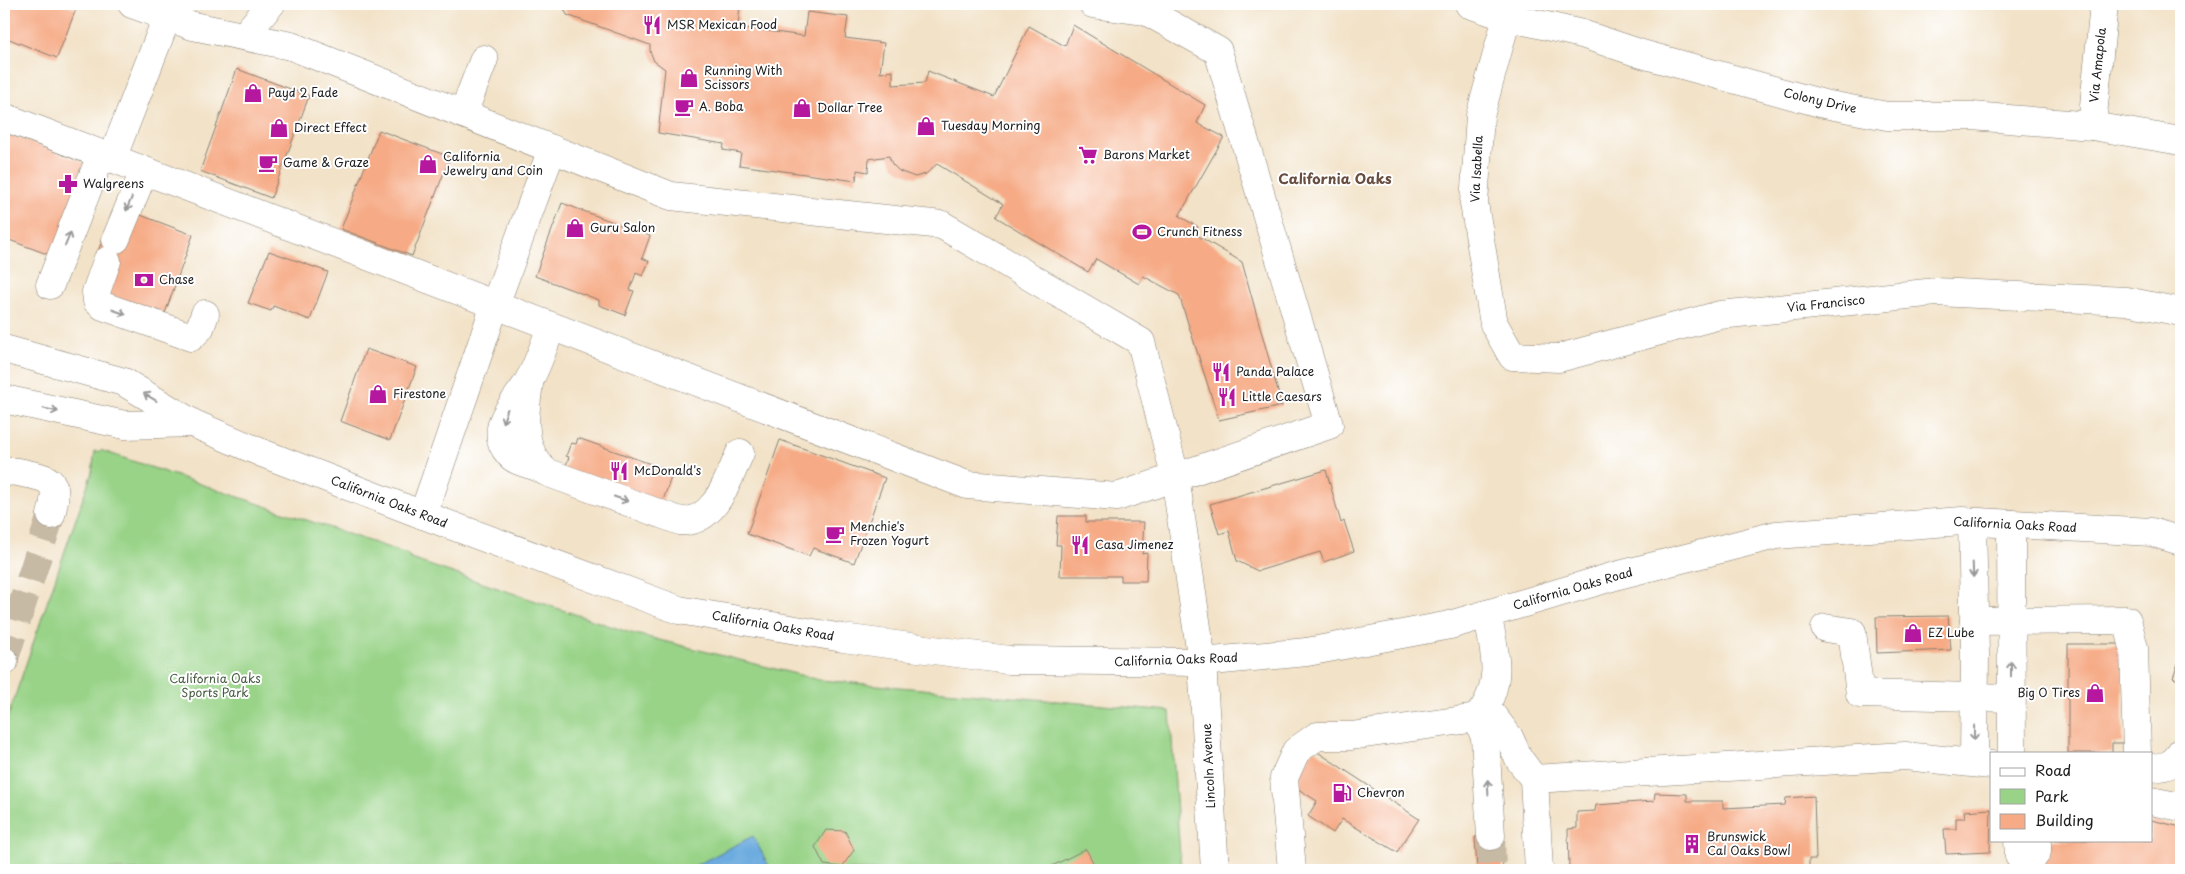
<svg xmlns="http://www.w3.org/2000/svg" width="2185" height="874" viewBox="0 0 2185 874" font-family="'Playpen Sans',sans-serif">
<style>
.green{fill:#98d387;stroke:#5a7852}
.water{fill:#6cabdf;stroke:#44647e}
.building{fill:#f6aa85}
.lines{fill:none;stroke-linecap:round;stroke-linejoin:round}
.minor-tunnel{stroke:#c7baa5;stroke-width:28;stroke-dasharray:28 14;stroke-linecap:butt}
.minor-casing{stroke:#877f72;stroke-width:29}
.major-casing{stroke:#877f72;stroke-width:29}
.minor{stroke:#fff;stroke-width:28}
.major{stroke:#fff;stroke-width:28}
.oneway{stroke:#999}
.labels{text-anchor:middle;stroke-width:4;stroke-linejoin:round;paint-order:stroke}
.poi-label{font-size:12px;fill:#1c1c1c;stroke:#fff;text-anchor:start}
.street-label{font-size:12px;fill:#1c1c1c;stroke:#fff}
.park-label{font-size:12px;fill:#475c41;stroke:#fff}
.neighbourhood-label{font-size:14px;font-weight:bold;fill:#684e41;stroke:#fff}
</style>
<rect width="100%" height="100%" fill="#fff"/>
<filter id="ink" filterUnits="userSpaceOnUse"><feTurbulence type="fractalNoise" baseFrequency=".02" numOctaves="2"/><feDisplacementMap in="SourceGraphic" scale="10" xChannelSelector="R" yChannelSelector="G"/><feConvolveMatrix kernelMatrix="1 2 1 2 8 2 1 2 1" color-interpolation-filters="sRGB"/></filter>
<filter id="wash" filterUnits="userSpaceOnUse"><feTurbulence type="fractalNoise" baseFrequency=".0096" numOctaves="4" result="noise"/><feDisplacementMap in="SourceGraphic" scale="20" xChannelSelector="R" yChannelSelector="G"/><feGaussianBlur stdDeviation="1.12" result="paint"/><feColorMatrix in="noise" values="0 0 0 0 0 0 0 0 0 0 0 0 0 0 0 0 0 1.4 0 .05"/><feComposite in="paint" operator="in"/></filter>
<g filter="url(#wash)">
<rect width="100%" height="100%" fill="#f2e2c7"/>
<polygon class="green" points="100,450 407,554 411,559 631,633 820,680 1170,711 1181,870 4,870 4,728 92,472 95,451 99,452"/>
<polygon class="water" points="753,836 771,870 687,870"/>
<g id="blocks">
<g class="building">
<polygon points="4,4 63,4 76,9 57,58 4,37"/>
<polygon points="562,4 740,4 738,27 804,36 807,12 848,17 845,38 884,43 880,73 893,71 893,85 925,83 928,71 994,97 1029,26 1065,46 1073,25 1205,105 1197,123 1224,137 1179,216 1198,227 1195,234 1242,262 1282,406 1219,420 1179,295 1143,276 1139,284 1096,259 1088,272 996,217 1003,204 937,164 926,174 915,177 899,171 892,164 889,156 869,159 868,172 857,170 856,181 739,165 741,153 723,150 724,144 658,133 665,69 654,61 650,51 650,45 567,15"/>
<polygon points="237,69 309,96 271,198 200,171"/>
<polygon points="379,130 450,157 412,256 341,229"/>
<polygon points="4,132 90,165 55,257 4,238"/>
<polygon points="562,203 650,236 642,258 649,261 643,276 636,273 630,290 634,291 625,315 599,305 599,300 535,276"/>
<polygon points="138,214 193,235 164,316 106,295 96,257 104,235"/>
<polygon points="269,251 328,272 310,320 273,306 271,311 248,303"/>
<polygon points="366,349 417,367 390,440 340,421"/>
<polygon points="578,438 673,472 661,506 564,471 569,457 566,456 571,443 576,444"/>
<polygon points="780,440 885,478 854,563 813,548 809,556 747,534"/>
<polygon points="1326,470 1341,523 1344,521 1354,551 1324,562 1320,552 1258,571 1237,561 1229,531 1219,534 1210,504"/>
<polygon points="1058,516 1086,516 1086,522 1144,522 1142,554 1147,553 1146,581 1121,581 1121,576 1060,576 1061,545 1056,545"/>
<polygon points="1948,616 1951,650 1877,653 1876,617"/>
<polygon points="2068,644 2123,644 2123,743 2112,743 2112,753 2068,753"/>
<polygon points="2181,655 2181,681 2173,678"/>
<polygon points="1313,749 1419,819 1397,852 1342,819 1333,833 1308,816 1317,801 1292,785"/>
<polygon points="1655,793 1687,794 1687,801 1723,801 1723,808 1785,805 1786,798 1814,796 1816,859 1809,859 1809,870 1579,870 1579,868 1569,867 1568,829 1577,828 1577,812 1595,811 1596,805 1654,801"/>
<polygon points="1991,809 1990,852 1946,854 1944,829 1956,829 1956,818 1965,818 1964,811"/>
<polygon points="2151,820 2181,827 2181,870 2157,868 2045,870 2043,840 2151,840"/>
<polygon points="826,830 845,831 854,850 842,867 824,865 815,847"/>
<polygon points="1500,836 1503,870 1477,870 1475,837"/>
<polygon points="1086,849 1097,870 1044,870"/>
</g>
</g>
</g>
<g filter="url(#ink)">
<use href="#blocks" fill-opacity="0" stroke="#877f72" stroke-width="1"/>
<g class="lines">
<g class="minor-tunnel">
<polyline points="4,661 51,515"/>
<polyline points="1491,836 1492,870"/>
</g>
<g class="minor-casing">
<g id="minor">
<polyline points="132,4 193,26 291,46 671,196 942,225 1141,342 1175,476 1202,662 1215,870"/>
<polyline points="1469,4 1507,17 1582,34 1642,54 1824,104 1887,116 1972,116 2092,126 2181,141"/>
<polyline points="1507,17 1480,116 1474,203 1494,324 1512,356 1559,358 1720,315 1936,292 2126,301 2181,312"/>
<polyline points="244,36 271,4"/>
<polyline points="463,114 484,59"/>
<polyline points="4,117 967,485 1117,497 1329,425 1218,51 1146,11 1093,4"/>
<polyline points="2092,126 2104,4"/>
<polyline points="112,159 172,4"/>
<polyline points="116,239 144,171"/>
<polyline points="107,261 96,292 97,301 103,306 191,337 200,328 205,314"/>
<polyline points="50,285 101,155"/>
<path d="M551 327C545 343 539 361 531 377 521 398 484 426 509 454 518 465 536 463 546 472L680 521C715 524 728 479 740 453"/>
<path d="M530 378C525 407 519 444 541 467"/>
<path d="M4 473C11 470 20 472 27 474 57 479 58 487 51 515"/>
<polyline points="423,515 495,305 552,149"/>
<polyline points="1972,522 1975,654 1974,762"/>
<polyline points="2011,524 2012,753"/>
<polyline points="1974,621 2127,620 2134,648 2137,753"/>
<polyline points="1825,628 1852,632 1860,694 2011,698"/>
<polyline points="4,662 4,661"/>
<polyline points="1486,707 1509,737 1519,759 1534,779 1539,870"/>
<polyline points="1477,718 1485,737 1491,836"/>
<path d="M2151 768C2166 767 2174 765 2181 752"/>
<polyline points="1534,779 1905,756 1991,765"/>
<polyline points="2151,801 2181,807"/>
<polyline points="2018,840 2019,856 2029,863 2037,852 2037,840"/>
<path d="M1292 870 1284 778 1296 751 1317 736H1351L1477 718C1505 685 1495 652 1487 614"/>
</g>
</g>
<g class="major-casing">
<g id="major">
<polyline points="4,349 124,382 192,423 262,453 423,515 679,610 843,638 1009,660 1202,662 1307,652 1450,625 1615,576 1776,535 1962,521 2151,532 2181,541"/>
<polyline points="4,399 125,425 192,423"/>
</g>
</g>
<use href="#minor" class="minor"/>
<use href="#major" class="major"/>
</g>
<defs><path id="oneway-shaft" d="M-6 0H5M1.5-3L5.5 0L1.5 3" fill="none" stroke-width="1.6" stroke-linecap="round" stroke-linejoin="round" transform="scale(1.25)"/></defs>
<g class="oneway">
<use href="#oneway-shaft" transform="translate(129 204) rotate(113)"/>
<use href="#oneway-shaft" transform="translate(68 239) rotate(-68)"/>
<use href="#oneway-shaft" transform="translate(119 312) rotate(19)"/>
<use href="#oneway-shaft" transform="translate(150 397) rotate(-149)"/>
<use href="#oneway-shaft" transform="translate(51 410) rotate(12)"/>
<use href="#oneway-shaft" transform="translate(505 416) rotate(109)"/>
<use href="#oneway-shaft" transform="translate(621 499) rotate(19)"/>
<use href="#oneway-shaft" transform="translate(1973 570) rotate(88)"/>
<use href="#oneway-shaft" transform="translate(2011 669) rotate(-90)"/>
<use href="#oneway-shaft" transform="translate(1974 733) rotate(91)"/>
<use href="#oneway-shaft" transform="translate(1488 787) rotate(-93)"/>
</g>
</g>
<defs>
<g id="restaurant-bare" transform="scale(1.5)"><path d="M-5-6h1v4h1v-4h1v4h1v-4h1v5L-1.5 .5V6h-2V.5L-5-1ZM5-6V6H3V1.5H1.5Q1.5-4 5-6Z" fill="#b5179e" stroke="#fff" stroke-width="2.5" paint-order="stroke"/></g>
<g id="shop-bare" transform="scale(1.5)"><path d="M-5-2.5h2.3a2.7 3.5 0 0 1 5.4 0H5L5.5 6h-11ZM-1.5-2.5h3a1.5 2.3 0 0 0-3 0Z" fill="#b5179e" stroke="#fff" stroke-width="2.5" paint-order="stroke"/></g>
<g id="cafe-bare" transform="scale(1.5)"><path d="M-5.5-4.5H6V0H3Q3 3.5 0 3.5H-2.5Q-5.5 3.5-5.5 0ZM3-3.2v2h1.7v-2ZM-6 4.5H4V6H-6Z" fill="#b5179e" stroke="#fff" stroke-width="2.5" paint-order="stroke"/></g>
<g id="supermarket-bare" transform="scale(1.5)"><path d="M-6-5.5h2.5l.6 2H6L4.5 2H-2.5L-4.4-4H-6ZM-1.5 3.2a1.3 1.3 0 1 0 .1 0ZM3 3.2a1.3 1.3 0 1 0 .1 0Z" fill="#b5179e" stroke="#fff" stroke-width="2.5" paint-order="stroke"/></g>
<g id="pharmacy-bare" transform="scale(1.5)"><path d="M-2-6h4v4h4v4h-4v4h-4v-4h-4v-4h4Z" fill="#b5179e" stroke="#fff" stroke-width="2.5" paint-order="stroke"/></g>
<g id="stadium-bare" transform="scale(1.5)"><path d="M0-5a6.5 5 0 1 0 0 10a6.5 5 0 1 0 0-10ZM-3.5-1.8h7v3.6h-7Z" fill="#b5179e" stroke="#fff" stroke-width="2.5" paint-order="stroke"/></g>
<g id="bank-bare" transform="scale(1.5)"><path d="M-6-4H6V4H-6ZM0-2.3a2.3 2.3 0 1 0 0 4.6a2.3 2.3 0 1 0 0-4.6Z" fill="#b5179e" stroke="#fff" stroke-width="2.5" paint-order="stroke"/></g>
<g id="fuel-bare" transform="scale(1.5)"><path d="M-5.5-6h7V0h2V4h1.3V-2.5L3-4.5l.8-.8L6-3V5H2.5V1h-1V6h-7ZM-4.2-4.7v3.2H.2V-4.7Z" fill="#b5179e" stroke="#fff" stroke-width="2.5" paint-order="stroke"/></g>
<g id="building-bare" transform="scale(1.5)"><path d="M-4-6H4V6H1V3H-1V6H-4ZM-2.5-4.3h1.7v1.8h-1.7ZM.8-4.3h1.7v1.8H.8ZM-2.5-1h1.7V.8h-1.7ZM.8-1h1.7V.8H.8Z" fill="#b5179e" stroke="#fff" stroke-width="2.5" paint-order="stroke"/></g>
</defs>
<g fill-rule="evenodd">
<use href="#restaurant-bare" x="652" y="25"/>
<use href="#shop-bare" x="689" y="78"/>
<use href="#shop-bare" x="253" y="93"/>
<use href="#cafe-bare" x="684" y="107"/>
<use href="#shop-bare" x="802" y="108"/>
<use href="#shop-bare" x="926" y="126"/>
<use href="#shop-bare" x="279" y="128"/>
<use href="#supermarket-bare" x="1088" y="155"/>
<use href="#cafe-bare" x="268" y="163"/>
<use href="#shop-bare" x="428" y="164"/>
<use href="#pharmacy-bare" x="68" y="184"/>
<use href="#shop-bare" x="575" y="228"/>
<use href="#stadium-bare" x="1142" y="232"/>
<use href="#bank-bare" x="144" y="280"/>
<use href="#restaurant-bare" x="1221" y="372"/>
<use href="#shop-bare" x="378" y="394"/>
<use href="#restaurant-bare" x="1227" y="397"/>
<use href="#restaurant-bare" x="619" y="471"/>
<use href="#cafe-bare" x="835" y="534"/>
<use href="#restaurant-bare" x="1080" y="545"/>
<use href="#shop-bare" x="1913" y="633"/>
<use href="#shop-bare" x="2095" y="693"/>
<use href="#fuel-bare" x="1342" y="793"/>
<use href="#building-bare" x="1692" y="844"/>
</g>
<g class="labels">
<g class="poi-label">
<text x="667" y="29">MSR Mexican Food</text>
<text x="704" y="75">Running With<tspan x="704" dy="14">Scissors</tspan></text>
<text x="268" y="97">Payd 2 Fade</text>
<text x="699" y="111">A. Boba</text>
<text x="817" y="112">Dollar Tree</text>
<text x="941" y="130">Tuesday Morning</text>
<text x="294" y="132">Direct Effect</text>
<text x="1103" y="159">Barons Market</text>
<text x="443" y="161">California<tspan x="443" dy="14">Jewelry and Coin</tspan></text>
<text x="283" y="167">Game &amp; Graze</text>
<text x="83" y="188">Walgreens</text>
<text x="590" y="232">Guru Salon</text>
<text x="1157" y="236">Crunch Fitness</text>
<text x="159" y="284">Chase</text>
<text x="1236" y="376">Panda Palace</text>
<text x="393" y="398">Firestone</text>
<text x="1242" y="401">Little Caesars</text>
<text x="634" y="475">McDonald's</text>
<text x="850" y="531">Menchie's<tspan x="850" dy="14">Frozen Yogurt</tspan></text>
<text x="1095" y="549">Casa Jimenez</text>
<text x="1928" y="637">EZ Lube</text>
<text x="2080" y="697" text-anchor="end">Big O Tires</text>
<text x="1357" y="797">Chevron</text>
<text x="1707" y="841">Brunswick<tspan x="1707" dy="14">Cal Oaks Bowl</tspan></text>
</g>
<g class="street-label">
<text transform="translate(2098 65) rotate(-84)" y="4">Via Amapola</text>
<text transform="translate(1820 101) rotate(13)" y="4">Colony Drive</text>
<text transform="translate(1477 169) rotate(-87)" y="4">Via Isabella</text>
<text transform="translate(1826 304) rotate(-6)" y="4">Via Francisco</text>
<text transform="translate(389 502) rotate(21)" y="4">California Oaks Road</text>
<text transform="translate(2015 525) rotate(3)" y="4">California Oaks Road</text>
<text transform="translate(1573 589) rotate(-16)" y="4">California Oaks Road</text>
<text transform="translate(773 626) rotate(10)" y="4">California Oaks Road</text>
<text transform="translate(1176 660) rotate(-2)" y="4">California Oaks Road</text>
<text transform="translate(1209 766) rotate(-93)" y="4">Lincoln Avenue</text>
</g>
<g class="park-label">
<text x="215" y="683">California Oaks<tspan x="215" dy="14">Sports Park</tspan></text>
</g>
<g class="neighbourhood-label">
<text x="1335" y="184">California Oaks</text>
</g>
</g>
<rect width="2185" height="874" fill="none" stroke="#fff" stroke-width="20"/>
<rect x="1990" y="752" width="162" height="90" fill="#ffffff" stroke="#a4a4a4"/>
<rect x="2000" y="768" width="25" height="8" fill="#ffffff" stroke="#a4a4a4"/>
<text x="2035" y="776" font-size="15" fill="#1c1c1c">Road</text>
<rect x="2000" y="789" width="25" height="15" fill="#98d387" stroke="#a4a4a4"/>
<text x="2035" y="802" font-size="15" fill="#1c1c1c">Park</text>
<rect x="2000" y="814" width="25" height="15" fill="#f6aa85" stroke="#a4a4a4"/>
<text x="2035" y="826" font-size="15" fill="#1c1c1c">Building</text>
</svg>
